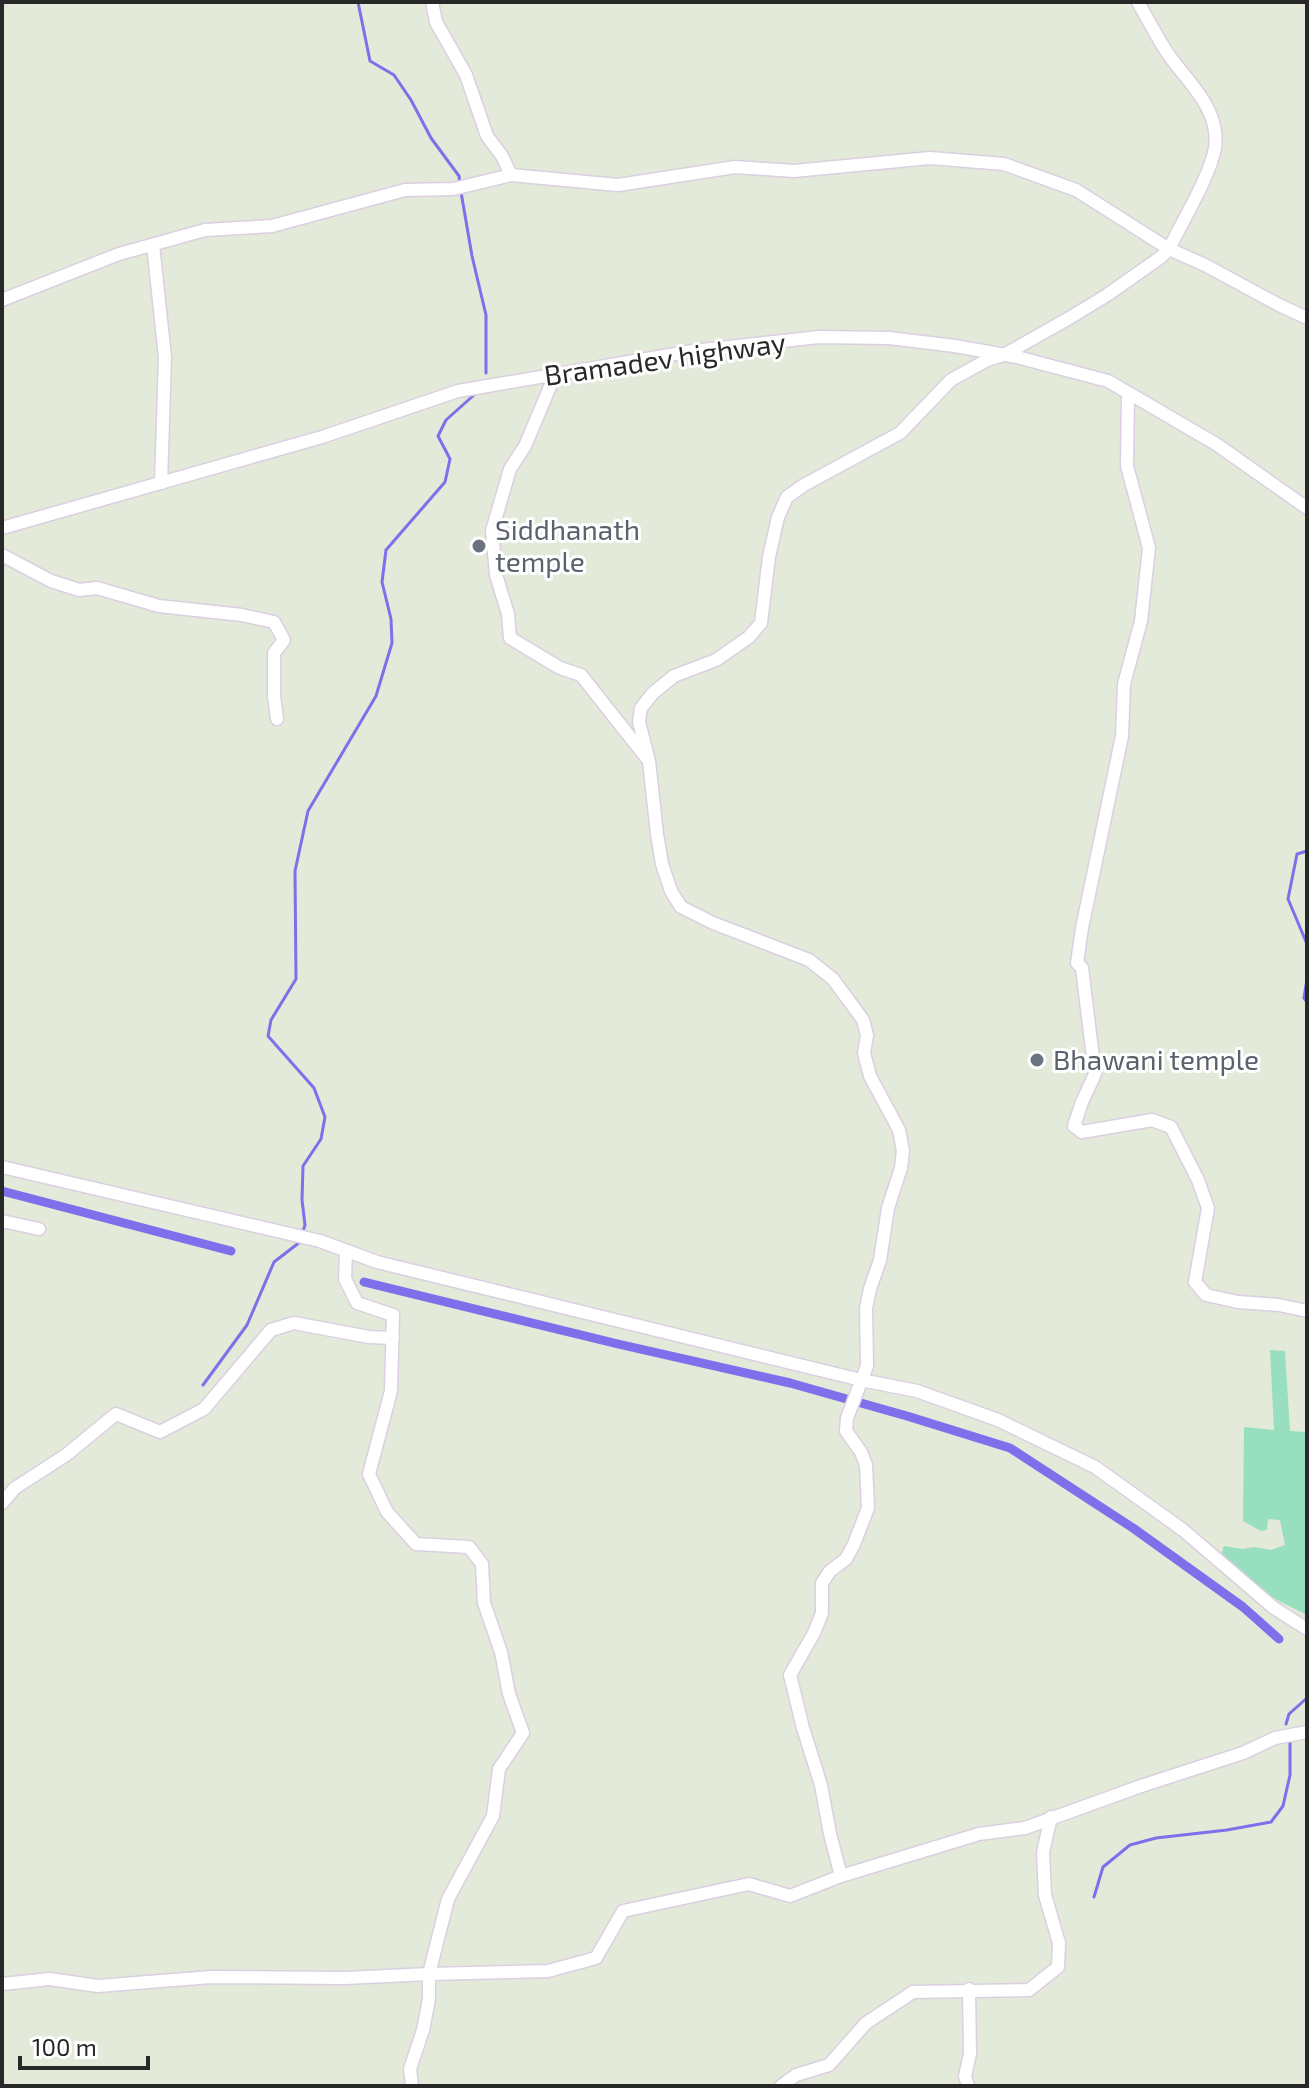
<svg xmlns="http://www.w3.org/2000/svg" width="1309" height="2088" viewBox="0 0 1309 2088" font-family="'Exo 2',sans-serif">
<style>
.green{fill:#97dfbe}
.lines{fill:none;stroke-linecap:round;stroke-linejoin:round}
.stream{stroke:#806fea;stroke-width:3}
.canal{stroke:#806fea;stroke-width:9}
.minor-casing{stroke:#dbcfe1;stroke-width:15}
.minor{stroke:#fff;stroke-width:12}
.worship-dot{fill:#6b7280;stroke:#fff;stroke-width:3}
.labels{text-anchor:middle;stroke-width:6;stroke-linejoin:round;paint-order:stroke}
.street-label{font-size:28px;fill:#282828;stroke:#fff}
.worship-label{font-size:28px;fill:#5b616d;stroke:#fff;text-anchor:start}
</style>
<rect width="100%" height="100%" fill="#e3ead9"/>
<polygon class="green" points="1270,1350 1285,1351 1290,1431 1307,1432 1307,1615 1267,1595 1221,1555 1224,1546 1243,1549 1254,1547 1271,1550 1285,1545 1280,1520 1268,1519 1267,1530 1261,1531 1243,1521 1244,1427 1274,1430"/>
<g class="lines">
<g class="stream">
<polyline points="358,2 370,61 394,75 411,100 431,138 459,176 460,184"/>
<polyline points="461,192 472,256 486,315 486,373"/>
<polyline points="1307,851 1297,854 1288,899 1307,944"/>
<polyline points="1307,979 1304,998 1307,1002"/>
<polyline points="303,1231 305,1225 302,1200 303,1166 321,1139 325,1117 314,1088 268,1036 271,1020 296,979 295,871 308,811 376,696 392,643 391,619 382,582 386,550 445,482 450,459 438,436 446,420 474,395"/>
<polyline points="203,1385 247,1325 274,1262 300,1242 301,1239"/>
<polyline points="1286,1724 1289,1714 1307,1698"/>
<polyline points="1094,1897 1103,1867 1130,1845 1156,1838 1227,1830 1271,1822 1283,1806 1290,1775 1290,1743"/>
</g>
<g class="canal">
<polyline points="2,1191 231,1251"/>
<polyline points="364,1282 618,1344 790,1383 907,1416 1010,1448 1133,1528 1243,1607 1279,1639"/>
</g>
<g class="minor-casing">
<g id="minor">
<polyline points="432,2 436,22 466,75 487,136 502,156 511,175"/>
<polyline points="153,245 165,357 161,483"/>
<polyline points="2,300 119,254 205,230 272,226 405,190 453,189 511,175 618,185 735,167 794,171 930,158 1004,164 1076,190 1169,249 1205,265 1279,305 1307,318"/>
<polyline points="555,375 525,446 510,469 492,531 496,575 508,614 510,638 560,668 581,675 649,761 657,834 662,864 671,891 681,907 713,923 809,960 833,979 863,1020 867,1035 864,1053 870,1076 899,1130 903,1151 901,1168 888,1208 880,1260 870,1289 866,1308 867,1366 847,1418 846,1431 861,1452 866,1465 868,1508 854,1544 846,1559 830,1571 822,1583 822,1613 814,1633 790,1675 803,1728 821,1785 830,1834 841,1876"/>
<polyline points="1128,393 1127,466 1149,548 1141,621 1124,684 1122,736 1082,928 1077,963 1082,968 1095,1074 1082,1102 1074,1126 1082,1132 1152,1120 1171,1127 1198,1180 1208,1208 1195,1282 1206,1295 1238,1302 1279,1305 1307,1311"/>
<polyline points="2,528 322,437 458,391 693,351 819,337 889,338 955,346 1017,357 1108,381 1216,444 1307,508"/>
<polyline points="2,555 51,581 79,590 97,588 159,606 242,615 274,622 284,640 274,653 274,696 277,719"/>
<path d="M648 757 639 722 641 708 653 693 674 676 716 660 749 637 761 623 769 557 778 517 787 497 804 485 900 433 951 380 987 360 1004 355 1071 317 1107 295 1161 257 1169 249C1182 222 1210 176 1215 148 1221 108 1185 80 1166 51 1156 35 1147 18 1138 2"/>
<polyline points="2,1167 320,1241 377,1262 861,1380 917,1391 998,1420 1095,1467 1183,1530 1274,1608 1307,1629"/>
<polyline points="2,1221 39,1229"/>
<polyline points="346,1251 345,1279 357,1303 393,1315 391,1391 369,1474 387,1512 416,1544 469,1547 482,1564 484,1603 501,1652 509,1694 523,1733 499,1769 493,1816 448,1899 429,1974 429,1999 423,2030 410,2069 412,2086"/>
<polyline points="2,1503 15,1488 66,1455 116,1414 160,1432 204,1409 271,1330 294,1323 369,1337 393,1338"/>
<polyline points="2,1984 50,1979 98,1986 211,1977 345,1978 429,1974 548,1971 596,1958 623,1911 749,1884 790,1896 841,1876 979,1834 1025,1828 1141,1786 1243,1753 1275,1738 1307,1732"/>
<polyline points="781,2086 796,2075 829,2065 866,2023 913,1992 1029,1990 1058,1967 1059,1943 1045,1895 1043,1852 1051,1817"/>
<polyline points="968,2086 965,2076 970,2054 969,1989"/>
</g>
</g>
<use href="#minor" class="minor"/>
</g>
<g class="worship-dot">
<circle cx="479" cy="546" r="8"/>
<circle cx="1037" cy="1060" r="8"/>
</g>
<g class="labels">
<g class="street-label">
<text transform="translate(665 359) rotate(-8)" y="10">Bramadev highway</text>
</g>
<g class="worship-label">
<text x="495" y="540">Siddhanath<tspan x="495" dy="32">temple</tspan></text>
<text x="1053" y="1070">Bhawani temple</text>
</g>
</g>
<rect width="1309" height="2088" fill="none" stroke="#282828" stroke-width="8"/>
<path d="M20 2056v12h128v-12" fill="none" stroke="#282828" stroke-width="4"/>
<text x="32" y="2056" font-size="24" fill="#282828" stroke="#ffffff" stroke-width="6" paint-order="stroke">100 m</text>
</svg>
